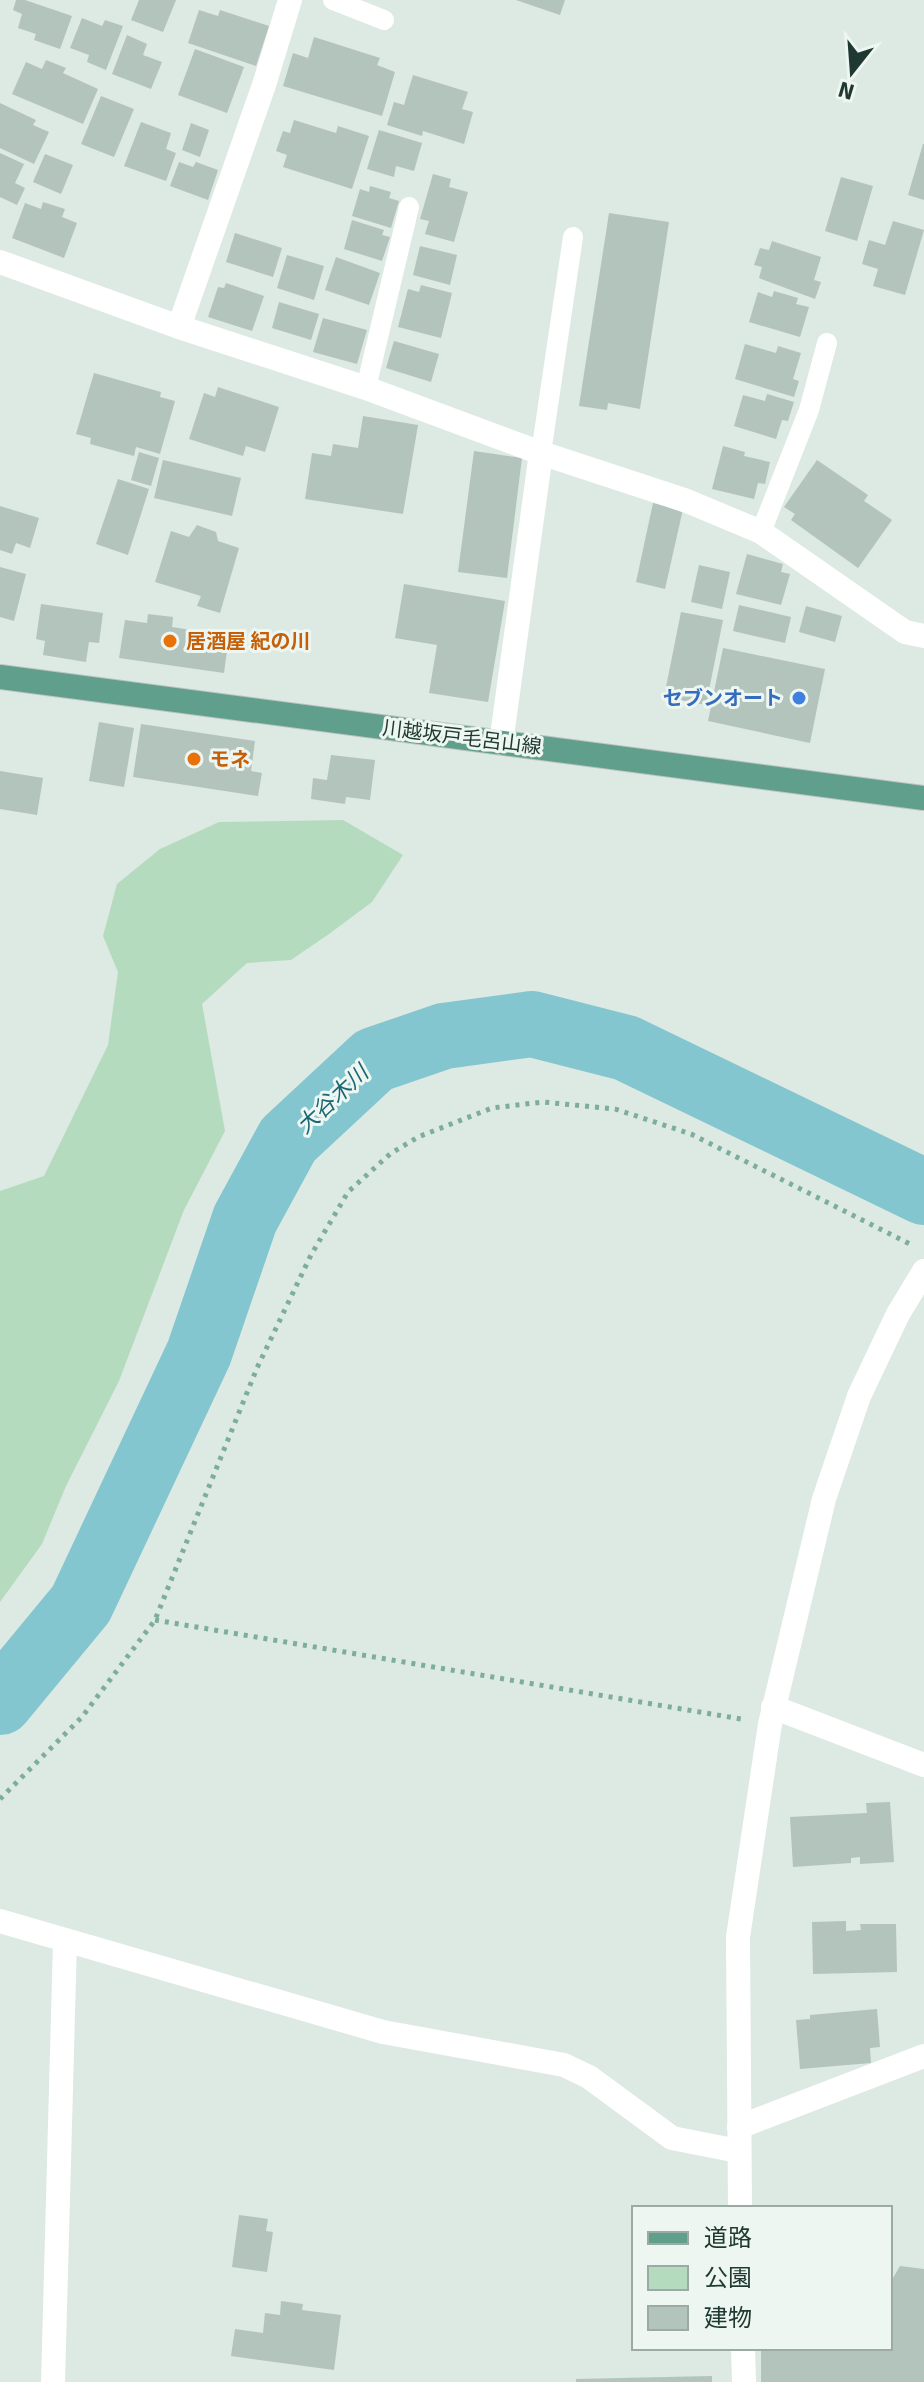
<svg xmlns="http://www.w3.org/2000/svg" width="924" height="2382" viewBox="0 0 924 2382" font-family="Signika,'Noto Sans JP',sans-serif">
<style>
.green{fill:#b5dbbe}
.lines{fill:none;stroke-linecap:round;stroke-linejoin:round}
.river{stroke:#84c6cf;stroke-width:66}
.building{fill:#b3c4bc}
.primary-casing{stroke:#bcc3c1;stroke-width:26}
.path{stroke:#7dad9c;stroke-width:5;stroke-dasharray:4 6;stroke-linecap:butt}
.service{stroke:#fff;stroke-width:20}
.minor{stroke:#fff;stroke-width:24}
.primary{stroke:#619f8d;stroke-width:24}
.food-dot{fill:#e8710a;stroke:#edf6f1;stroke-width:3}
.shop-dot{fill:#3f7fe0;stroke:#edf6f1;stroke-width:3}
.labels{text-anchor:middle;stroke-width:6;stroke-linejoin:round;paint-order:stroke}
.food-label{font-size:20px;font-weight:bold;fill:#c56008;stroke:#edf6f1;text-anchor:start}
.shop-label{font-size:20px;font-weight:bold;fill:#366cbe;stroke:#edf6f1;text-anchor:end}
.street-label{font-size:20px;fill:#1f3831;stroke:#edf6f1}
.water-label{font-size:22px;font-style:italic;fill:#1a6773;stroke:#edf6f1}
</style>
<rect width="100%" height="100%" fill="#dde9e3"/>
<polygon class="green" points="343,820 403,855 372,902 329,934 291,960 247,963 202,1004 225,1131 184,1210 119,1381 66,1486 42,1544 0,1602 0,1191 44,1176 108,1045 118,972 103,936 117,884 160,849 219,822"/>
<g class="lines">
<polyline class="river" points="0,1702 81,1604 199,1353 245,1219 288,1140 374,1060 444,1036 532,1024 626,1048 924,1192"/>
</g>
<g class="building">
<polygon points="16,0 25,0 72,16 60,49 34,40 36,34 18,28 22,14 13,10"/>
<polygon points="139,0 176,0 163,32 131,20"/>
<polygon points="516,0 565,0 560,15"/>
<polygon points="199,10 218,16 220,10 269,26 256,66 188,43"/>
<polygon points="82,18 102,26 105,20 123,26 106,70 87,62 89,55 70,48"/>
<polygon points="127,35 147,44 143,55 162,62 151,89 112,74"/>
<polygon points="314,37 380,58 377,65 395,72 382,116 283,86 293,53 308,58"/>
<polygon points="195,49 244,67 227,113 178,95"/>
<polygon points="46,60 66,68 63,73 98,89 83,124 12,94 26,62 42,69"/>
<polygon points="413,75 468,92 462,109 473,112 464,144 423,131 422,136 387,125 394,102 404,105"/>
<polygon points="101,96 134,109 114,157 81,144"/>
<polygon points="0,103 36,120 33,125 49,132 34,164 0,148"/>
<polygon points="294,120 336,133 338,126 369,136 352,189 283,167 287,155 276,151 283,131 290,133"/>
<polygon points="141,122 171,133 166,149 176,153 166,181 124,166"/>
<polygon points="191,123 209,130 200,157 182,150"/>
<polygon points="379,130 422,143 414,171 396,166 394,177 367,169"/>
<polygon points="923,144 924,144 924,200 908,195"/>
<polygon points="0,153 24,164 15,183 25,188 17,205 0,197"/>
<polygon points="45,154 73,165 61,194 33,182"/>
<polygon points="179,162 193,167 196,162 218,170 208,200 170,186"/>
<polygon points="433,174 451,179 449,187 468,192 454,242 425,234 429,221 420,219"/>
<polygon points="841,177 873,186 857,241 825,231"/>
<polygon points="370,186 391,192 389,198 399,201 391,228 352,216 360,189 369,192"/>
<polygon points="43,202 65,209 62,217 77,223 64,258 12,238 25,203 41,209"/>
<polygon points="609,213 669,222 640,409 608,403 607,410 579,406"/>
<polygon points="352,220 384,230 382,235 390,237 382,261 344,249"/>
<polygon points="893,221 924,230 905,295 873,286 878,269 862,264 869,240 885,245"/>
<polygon points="235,233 282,248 273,277 226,262"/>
<polygon points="772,241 821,257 814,280 821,282 815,299 759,278 762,267 754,265 760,248 769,250"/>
<polygon points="420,246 457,255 450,285 413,275"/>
<polygon points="287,255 324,266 314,300 277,288"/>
<polygon points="336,257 380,273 369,305 325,290"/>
<polygon points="226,283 264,296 252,331 208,317 218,287 224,288"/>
<polygon points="421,285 452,293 441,338 398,327 408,289 419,292"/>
<polygon points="774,291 798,298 796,304 809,307 800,337 749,322 758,292 772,297"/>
<polygon points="279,302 319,314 311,340 272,328"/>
<polygon points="323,318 367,330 357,364 313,352"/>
<polygon points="394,341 439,354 431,382 386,368"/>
<polygon points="745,344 776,353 778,346 801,353 793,379 799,381 794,397 735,379"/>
<polygon points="94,373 161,392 160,397 175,401 160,454 136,447 134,456 90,444 91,438 76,434"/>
<polygon points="218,387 279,407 265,452 246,446 243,456 189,439 204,393 215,397"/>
<polygon points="767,394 794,402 788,421 782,420 776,439 734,426 743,395 765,401"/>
<polygon points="363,416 418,425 403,514 305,499 312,453 331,456 333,444 358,448"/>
<polygon points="723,446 745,452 744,456 770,462 765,484 758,483 754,499 712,489"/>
<polygon points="474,451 522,458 507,578 458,572"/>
<polygon points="139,452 159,458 151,486 131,480"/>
<polygon points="163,460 241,478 232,516 154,498"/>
<polygon points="817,460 868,495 864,501 892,520 858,568 791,520 795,514 784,507"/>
<polygon points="118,479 149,489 128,555 96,544"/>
<polygon points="653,503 683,509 665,589 636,582"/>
<polygon points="0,506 39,518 30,548 16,543 12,554 0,550"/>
<polygon points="197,525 216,532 218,541 239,548 220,613 197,606 201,596 155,582 171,531 189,537"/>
<polygon points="747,554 783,564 781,572 790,574 781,605 736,594"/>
<polygon points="699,565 730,572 722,609 691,602"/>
<polygon points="0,567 26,574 14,621 0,617"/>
<polygon points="404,584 505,601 488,702 429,693 437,645 395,638"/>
<polygon points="41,604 103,613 99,643 89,642 86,662 43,655 45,641 36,639"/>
<polygon points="739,605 791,617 785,643 733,631"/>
<polygon points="806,606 842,616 835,642 799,632"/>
<polygon points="681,612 723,620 706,705 664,697"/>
<polygon points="148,614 173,617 172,627 210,633 208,640 228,643 224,673 119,658 125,620 147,623"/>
<polygon points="723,648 825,669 810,743 708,721"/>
<polygon points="99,722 134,728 124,787 89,781"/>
<polygon points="141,724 255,741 251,771 262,773 258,796 133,777"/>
<polygon points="331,755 375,760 370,800 346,797 345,804 311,799 313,778 327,780"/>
<polygon points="0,771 43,778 37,815 0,809"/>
<polygon points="890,1802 894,1862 860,1864 860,1857 851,1858 851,1863 793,1867 790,1817 867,1813 866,1803"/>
<polygon points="846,1921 846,1931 861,1930 860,1924 896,1924 897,1972 813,1974 812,1922"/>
<polygon points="877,2009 880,2047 870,2048 871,2063 800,2069 796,2020 810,2019 810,2015"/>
<polygon points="239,2215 268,2219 266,2231 273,2232 267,2272 232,2267"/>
<polygon points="900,2266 924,2269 924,2382 761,2382 761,2348 890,2348 890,2283"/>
<polygon points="281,2301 303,2304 302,2310 341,2315 334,2370 231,2356 235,2329 263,2333 265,2313 280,2315"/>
<polygon points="712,2376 712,2382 576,2382 576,2379"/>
</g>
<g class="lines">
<g class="primary-casing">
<polyline id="primary" points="0,677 924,798"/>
</g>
<g class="path">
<polyline points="155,1620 741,1719"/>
<polyline points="0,1799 82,1717 155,1620 257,1368 311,1255 348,1192 390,1154 418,1137 492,1108 543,1102 615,1109 691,1134 912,1245"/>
</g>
<g class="service">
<polyline points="333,0 384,20"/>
<polyline points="366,388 409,207"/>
<polyline points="541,453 573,237"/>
<polyline points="761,532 809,410 827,343"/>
</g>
<g class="minor">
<polyline points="0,262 179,327 366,388 541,453 687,501 761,532 905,632 924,636"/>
<polyline points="179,327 264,85 290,0"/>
<polyline points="501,743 541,453"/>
<polyline points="773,1707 924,1765"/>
<polyline points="0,1921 383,2032 564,2065 589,2077 672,2138 738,2151"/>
<polyline points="739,2127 924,2056"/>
<polyline points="740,2208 738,1937 770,1724 824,1499 859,1396 898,1314 924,1271"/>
<polyline points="743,2348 744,2382"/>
<polyline points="53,2382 65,1941"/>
</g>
<use href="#primary" class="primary"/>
</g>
<g class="food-dot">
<circle cx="170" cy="641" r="8"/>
<circle cx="194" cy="759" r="8"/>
</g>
<circle class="shop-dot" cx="799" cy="698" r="8"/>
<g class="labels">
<g class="food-label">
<text x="186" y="648">居酒屋 紀の川</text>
<text x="210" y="766">モネ</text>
</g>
<g class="shop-label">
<text x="783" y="705">セブンオート</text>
</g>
<g class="street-label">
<text transform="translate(462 737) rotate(7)" y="7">川越坂戸毛呂山線</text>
</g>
<g class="water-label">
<text transform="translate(332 1099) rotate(-43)" y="8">大谷木川</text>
</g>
</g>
<rect x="632" y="2206" width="260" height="144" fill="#edf6f1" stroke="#9baaa4" stroke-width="2"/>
<rect x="648" y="2232" width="40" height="12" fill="#619f8d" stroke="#9baaa4" stroke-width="2"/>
<text x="704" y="2246" font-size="24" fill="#1f3831">道路</text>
<rect x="648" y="2266" width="40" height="24" fill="#b5dbbe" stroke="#9baaa4" stroke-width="2"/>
<text x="704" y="2286" font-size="24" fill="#1f3831">公園</text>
<rect x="648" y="2306" width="40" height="24" fill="#b3c4bc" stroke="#9baaa4" stroke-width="2"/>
<text x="704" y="2326" font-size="24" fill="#1f3831">建物</text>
<g transform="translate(852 72) rotate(197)" stroke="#edf6f1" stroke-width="6" paint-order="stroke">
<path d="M0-6L14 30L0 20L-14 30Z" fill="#1f3831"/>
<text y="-12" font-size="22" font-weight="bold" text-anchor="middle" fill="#1f3831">N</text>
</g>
</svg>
